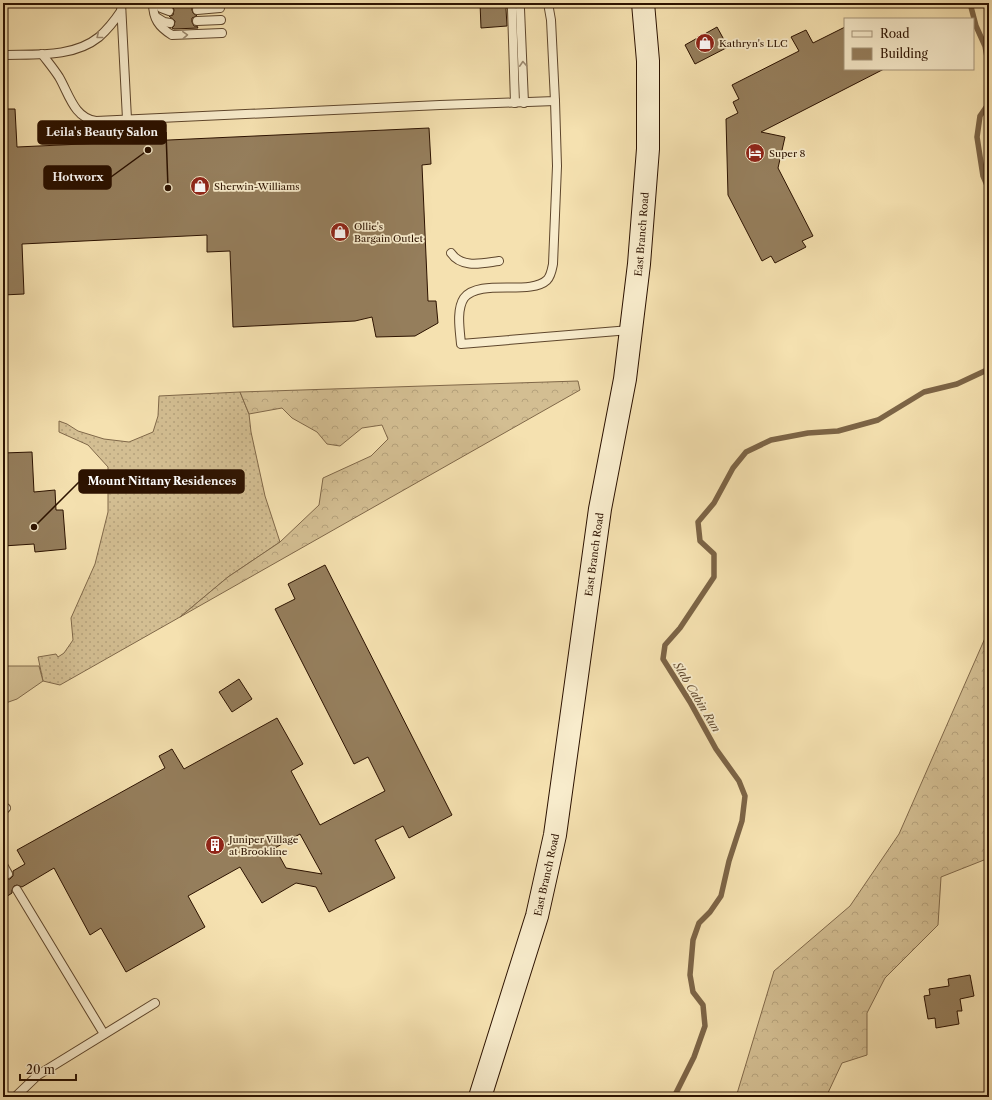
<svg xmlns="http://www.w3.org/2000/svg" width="992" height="1100" viewBox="0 0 992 1100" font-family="'Libre Caslon Text',serif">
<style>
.grass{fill:url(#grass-dots);stroke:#806849}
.forest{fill:url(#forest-crowns);stroke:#806849}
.garden{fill:#d3be92;stroke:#806849}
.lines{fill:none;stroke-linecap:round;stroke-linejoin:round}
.stream{stroke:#7c6446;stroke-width:5.5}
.building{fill:#957e5c;stroke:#2c1200;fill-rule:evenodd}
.service-casing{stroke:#5e462c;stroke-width:10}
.secondary-casing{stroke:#2c1200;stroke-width:24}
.service{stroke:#f8eccc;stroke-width:8}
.secondary{stroke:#f8eccc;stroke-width:22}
.oneway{stroke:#9c8a70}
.labels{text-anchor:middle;stroke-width:3.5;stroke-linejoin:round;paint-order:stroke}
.poi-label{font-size:10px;fill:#2c1200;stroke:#f8eccc;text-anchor:start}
.street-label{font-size:10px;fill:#2c1200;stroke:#f8eccc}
.water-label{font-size:11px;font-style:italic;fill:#61492e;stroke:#f8eccc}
.leader{fill:none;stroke:#2c1200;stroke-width:1.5}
.callout-dot{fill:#2c1200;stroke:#f8eccc;stroke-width:1.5}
.callout{fill:#2c1200;stroke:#2c1200;stroke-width:1.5}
.callout-label{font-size:11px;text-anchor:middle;font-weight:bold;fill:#fff}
</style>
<defs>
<pattern id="grass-dots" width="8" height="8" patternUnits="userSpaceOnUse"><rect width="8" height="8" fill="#d3be92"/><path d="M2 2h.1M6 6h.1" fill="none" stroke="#b5a27c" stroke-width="1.8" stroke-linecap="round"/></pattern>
<pattern id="forest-crowns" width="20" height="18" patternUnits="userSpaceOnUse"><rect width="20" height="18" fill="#d3be92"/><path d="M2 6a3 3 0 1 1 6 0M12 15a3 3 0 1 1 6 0" fill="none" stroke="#b5a27c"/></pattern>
</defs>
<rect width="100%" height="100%" fill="#f5e1b0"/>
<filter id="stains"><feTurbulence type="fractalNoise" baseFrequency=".005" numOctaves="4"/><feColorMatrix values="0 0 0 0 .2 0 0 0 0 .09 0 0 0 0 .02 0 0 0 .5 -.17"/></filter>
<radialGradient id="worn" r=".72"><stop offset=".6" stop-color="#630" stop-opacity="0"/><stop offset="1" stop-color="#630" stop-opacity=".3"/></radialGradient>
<polygon class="grass" points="240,392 249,414 251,432 265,496 280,542 228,577 180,617 60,685 43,681 38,657 56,654 58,657 64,653 73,640 71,618 95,564 108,512 108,467 88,445 59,432 59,421 67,424 78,431 104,439 129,442 153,432 158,416 159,396"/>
<g class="forest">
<polygon points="578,381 580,390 180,617 228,577 280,542 319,505 323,478 371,456 388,439 382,425 362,428 340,446 327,444 317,432 292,418 282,408 249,414 240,392"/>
<polygon points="989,629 989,858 941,877 938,925 885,978 867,1013 867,1055 842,1063 826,1097 736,1097 774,971 850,906 899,834"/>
</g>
<polygon class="garden" points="3,666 39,666 43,681 17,699 3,704"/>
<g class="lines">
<g class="stream">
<polyline points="970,3 976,26 985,46 989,68"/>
<polyline points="989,103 980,116 977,137 983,176 989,190"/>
<polyline points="674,1097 694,1057 705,1026 703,1005 693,992 690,975 693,940 699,923 710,912 721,896 729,861 742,821 745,796 739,781 716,749 690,702 663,659 665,645 680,628 714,577 714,554 700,541 698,522 714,503 733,468 746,452 771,440 808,433 838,431 878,420 924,392 957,384 989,369"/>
</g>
</g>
<g class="building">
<polygon points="168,3 196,3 197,5 192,7 192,10 193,13 197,16 192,18 192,22 194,26 197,26 198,28 174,29 172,28 174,26 175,21 169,16 173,15 174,10 173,7 169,5"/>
<polygon points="480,3 508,3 506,9 507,26 481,28"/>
<polygon points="717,27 728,47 695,64 685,45"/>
<polygon points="845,27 845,69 884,69 761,132 785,137 778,168 813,236 802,241 806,247 775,263 771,256 762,261 728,195 726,119 738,113 733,102 739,99 732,85 799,51 791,37 806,30 813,43"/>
<polygon points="3,109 15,109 17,147 429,128 431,164 422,165 428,301 436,301 438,323 415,336 376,337 372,317 355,321 233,327 230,251 207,252 207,235 22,244 24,294 3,295"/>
<polygon points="32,452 34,492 55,490 56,510 63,510 66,549 35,552 34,544 3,546 3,453"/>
<path d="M325 565 452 815 409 838 403 826 375 840 395 878 329 912 316 887 296 883 262 903 240 867 188 896 205 927 126 972 101 928 90 935 54 868 22 887 17 885 14 886 12 890V893L3 899V877L6 879H10L13 876V871L25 864 17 850 165 768 159 756 172 749 184 769 277 718 303 764 291 771 320 825 385 791 368 757 354 764 275 609 295 599 288 584ZM300 834 322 874 286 868 275 848Z"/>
<polygon points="239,679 252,699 232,712 219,692"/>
<polygon points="970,975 974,996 960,999 962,1011 957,1011 959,1024 936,1028 935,1018 928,1019 924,996 930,995 929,989 949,986 948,979"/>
</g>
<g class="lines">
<g class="service-casing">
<g id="service">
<polyline points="121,3 127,119"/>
<path d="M153 3C153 19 159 27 172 35L222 33"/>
<polyline points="158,3 161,8 169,11"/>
<polyline points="512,9 515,103"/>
<polyline points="520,9 524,103"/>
<polyline points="197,10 220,8"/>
<polyline points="156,17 164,22 170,23"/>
<polyline points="197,21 221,20"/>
<path d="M42 54C48 62 54 69 59 77 69 94 74 118 96 121L440 105 555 101 551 20 548 3"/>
<path d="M3 55C35 54 73 58 99 37 108 29 115 20 121 11"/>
<path d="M555 101 557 166 553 264C552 269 551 276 547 280 530 296 480 278 464 298 456 310 460 331 461 344L630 330"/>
<path d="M451 253C462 269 483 263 499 261"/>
<polyline points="3,811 6,808"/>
<polyline points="3,865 8,874"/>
<polyline points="17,890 104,1034"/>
<polyline points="15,1097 38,1075 155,1003"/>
</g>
</g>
<g class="secondary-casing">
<g id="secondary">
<path id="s1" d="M480 1097 537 916 555 835 600 509 625 379 639 264 648 149V61L643 3"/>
</g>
</g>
<use href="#service" class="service"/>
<use href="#secondary" class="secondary"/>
</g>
<defs><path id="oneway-chevron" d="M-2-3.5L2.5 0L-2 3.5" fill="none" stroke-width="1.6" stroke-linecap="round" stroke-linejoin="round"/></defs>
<g class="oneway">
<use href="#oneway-chevron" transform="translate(185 35) rotate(-3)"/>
<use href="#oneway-chevron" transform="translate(99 36) rotate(141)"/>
<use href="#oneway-chevron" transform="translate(523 64) rotate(-93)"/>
</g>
<defs>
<g id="shop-disc" transform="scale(1)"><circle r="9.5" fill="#8f2418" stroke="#f8eccc"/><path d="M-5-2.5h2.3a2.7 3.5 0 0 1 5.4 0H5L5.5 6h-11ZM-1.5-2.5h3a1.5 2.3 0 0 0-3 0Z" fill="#fff"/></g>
<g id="hotel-disc" transform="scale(1)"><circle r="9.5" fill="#8f2418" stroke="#f8eccc"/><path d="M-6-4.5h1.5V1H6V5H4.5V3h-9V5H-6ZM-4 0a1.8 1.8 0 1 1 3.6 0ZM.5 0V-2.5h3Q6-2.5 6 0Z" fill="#fff"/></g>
<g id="building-disc" transform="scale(1)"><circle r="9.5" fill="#8f2418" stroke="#f8eccc"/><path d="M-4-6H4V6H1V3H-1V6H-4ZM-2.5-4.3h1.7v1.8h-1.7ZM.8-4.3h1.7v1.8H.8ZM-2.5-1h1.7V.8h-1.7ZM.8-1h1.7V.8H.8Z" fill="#fff"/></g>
</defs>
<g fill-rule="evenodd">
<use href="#shop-disc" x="705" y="43"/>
<use href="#hotel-disc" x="755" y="153"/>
<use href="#shop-disc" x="200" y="186"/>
<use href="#shop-disc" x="340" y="232"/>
<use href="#building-disc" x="215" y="845"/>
</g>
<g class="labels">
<g class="poi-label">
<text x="719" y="47">Kathryn's LLC</text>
<text x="769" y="157">Super 8</text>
<text x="214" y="190">Sherwin-Williams</text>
<text x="354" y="230">Ollie's<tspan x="354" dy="12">Bargain Outlet</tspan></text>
<text x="229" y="843">Juniper Village<tspan x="229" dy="12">at Brookline</tspan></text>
</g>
<g class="street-label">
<text dy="4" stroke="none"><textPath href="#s1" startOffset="880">East Branch Road</textPath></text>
<text dy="4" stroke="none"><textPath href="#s1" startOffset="556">East Branch Road</textPath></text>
<text dy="4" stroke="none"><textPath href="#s1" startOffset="232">East Branch Road</textPath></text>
</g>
<g class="water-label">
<text transform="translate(697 697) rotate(59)" y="4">Slab Cabin Run</text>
</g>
</g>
<path class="leader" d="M168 188L166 132M148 150L111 177M34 527L79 482"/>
<g class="callout-dot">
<circle cx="168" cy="188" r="4"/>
<circle cx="148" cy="150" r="4"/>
<circle cx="34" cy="527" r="4"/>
</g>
<g class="callout">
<rect x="38" y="121" width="128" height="23" rx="4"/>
<rect x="44" y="166" width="67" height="23" rx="4"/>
<rect x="79" y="470" width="165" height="23" rx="4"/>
</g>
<g class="callout-label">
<text x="102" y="136">Leila's Beauty Salon</text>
<text x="78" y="181">Hotworx</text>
<text x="162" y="485">Mount Nittany Residences</text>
</g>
<rect width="992" height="1100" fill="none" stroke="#f5e1b0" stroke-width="16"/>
<rect x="4" y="4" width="984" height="1092" fill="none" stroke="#2c1200" stroke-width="2"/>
<rect x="8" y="8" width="976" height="1084" fill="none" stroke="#2c1200"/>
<rect x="844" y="18" width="130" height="52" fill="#f8eccc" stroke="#a6957a"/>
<rect x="852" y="31" width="20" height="6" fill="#f8eccc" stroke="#a6957a"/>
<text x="880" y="38" font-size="12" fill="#2c1200">Road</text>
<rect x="852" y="48" width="20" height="12" fill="#957e5c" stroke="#a6957a"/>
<text x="880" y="58" font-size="12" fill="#2c1200">Building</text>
<path d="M20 1074v6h56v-6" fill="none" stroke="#2c1200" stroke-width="2"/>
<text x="26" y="1074" font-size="12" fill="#2c1200" stroke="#f8eccc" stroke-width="3" paint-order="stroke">20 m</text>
<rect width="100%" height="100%" filter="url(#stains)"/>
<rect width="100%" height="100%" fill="url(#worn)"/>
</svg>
